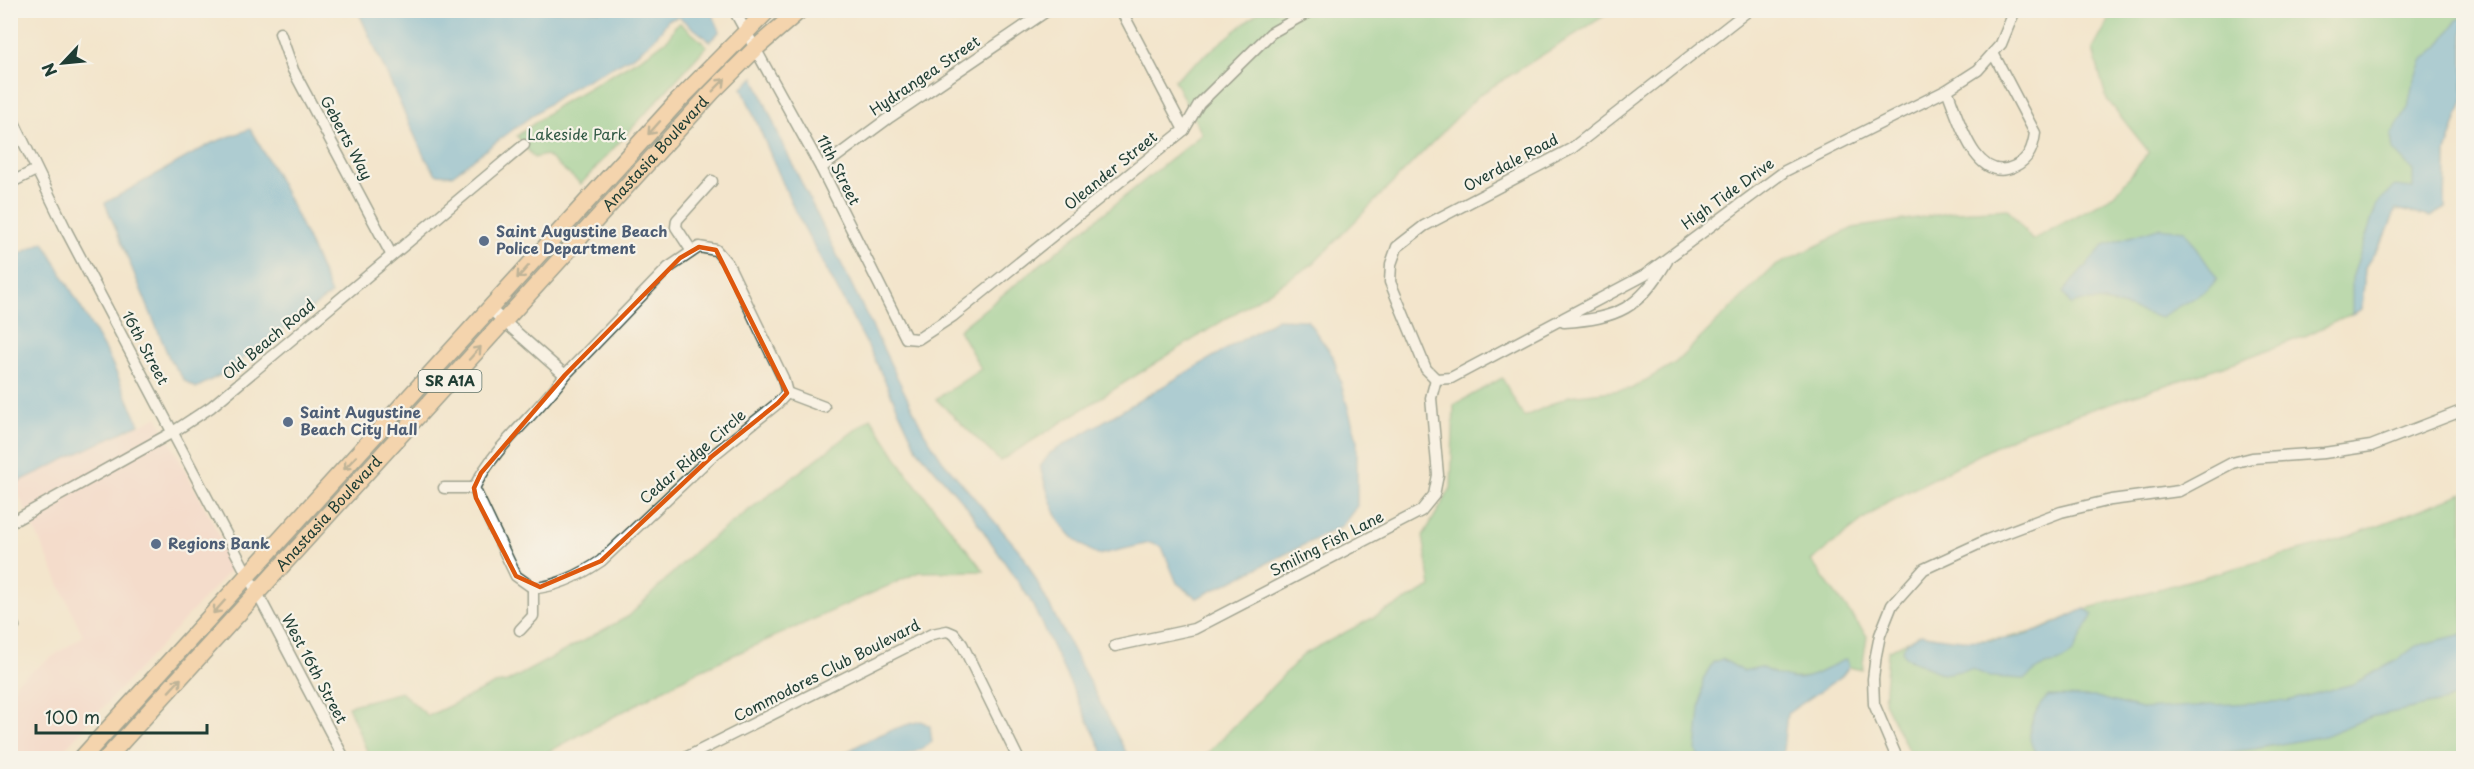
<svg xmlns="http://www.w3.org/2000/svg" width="2474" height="769" viewBox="0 0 2474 769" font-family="'Playpen Sans',sans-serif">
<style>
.built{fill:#f7d0cb}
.green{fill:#7bca8a;stroke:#4d845f;stroke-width:1.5}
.water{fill:#5baed7;stroke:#3d7686;stroke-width:1.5}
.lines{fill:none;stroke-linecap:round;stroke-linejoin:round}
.street-casing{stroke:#3f564b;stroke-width:13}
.primary-casing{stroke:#3f564b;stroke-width:19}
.street{stroke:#fff;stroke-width:10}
.primary{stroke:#f6be87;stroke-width:16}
.oneway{stroke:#807759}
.marked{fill:none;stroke:#de580e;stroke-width:4.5;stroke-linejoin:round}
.service-dot{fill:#5c6f8a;stroke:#f7f3e8;stroke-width:2}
.labels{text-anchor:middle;stroke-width:4.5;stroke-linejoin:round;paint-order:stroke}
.shield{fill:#f7f3e8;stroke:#60746a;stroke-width:1.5}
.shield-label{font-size:14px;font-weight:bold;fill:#1f3d34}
.street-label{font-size:15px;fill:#1f3d34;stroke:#f7f3e8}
.park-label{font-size:15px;fill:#315945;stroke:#f7f3e8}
.service-label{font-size:15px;font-weight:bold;fill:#4e5e75;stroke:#f7f3e8;text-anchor:start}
</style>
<rect width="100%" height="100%" fill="#f7f3e8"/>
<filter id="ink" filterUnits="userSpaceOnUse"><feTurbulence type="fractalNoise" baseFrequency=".0167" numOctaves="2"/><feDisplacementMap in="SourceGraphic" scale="12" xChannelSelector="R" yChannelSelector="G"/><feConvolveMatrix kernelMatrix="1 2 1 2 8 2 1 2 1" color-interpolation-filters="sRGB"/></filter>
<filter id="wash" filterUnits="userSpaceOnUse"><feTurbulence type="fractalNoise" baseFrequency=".008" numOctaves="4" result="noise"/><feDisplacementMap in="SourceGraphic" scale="24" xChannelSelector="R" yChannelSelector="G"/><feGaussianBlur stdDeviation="1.35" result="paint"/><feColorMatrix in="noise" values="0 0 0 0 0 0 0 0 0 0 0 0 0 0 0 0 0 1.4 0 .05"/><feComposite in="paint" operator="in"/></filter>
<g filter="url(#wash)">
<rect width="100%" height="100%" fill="#f3e5cc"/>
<polygon class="built" points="157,417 235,565 56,758 11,758 11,696 17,681 83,636 14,484"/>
<g class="green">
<polygon points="1260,11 1612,11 1479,95 1313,264 1000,461 936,399 981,369 959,330 1202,134 1174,80"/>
<polygon points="2114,11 2463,11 2463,101 2446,152 2445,208 2430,217 2396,209 2385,237 2365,267 2362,309 2305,336 2235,362 2023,432 1884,504 1811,561 1867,636 1862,670 1849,667 1846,660 1811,677 1785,679 1751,758 1203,758 1304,654 1431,587 1423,536 1451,488 1454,405 1502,378 1524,417 1569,396 1631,389 1675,363 1773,267 1853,228 1955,212 2008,209 2032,240 2115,195 2149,152 2106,98 2093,49"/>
<polygon points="680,23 707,46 581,184 546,155 534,158 517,136 559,105 649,53 669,38 675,26"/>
<polygon points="871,418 908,475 984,571 919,572 698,671 537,758 370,758 348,706 401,692 428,716 495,684 507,682 629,616 696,550"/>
<polygon points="2463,493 2463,758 1912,758 1884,702 1888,651 1921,634 1960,642 2005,638 2037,631 2085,609 2342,539"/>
</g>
<g class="water">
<path d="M358 11H711L720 31 710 41 679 17 668 20C644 62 602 67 564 93 526 119 490 147 452 175L436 174 424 156Z"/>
<polygon points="2463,18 2463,101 2446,152 2445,208 2430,217 2396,209 2385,237 2365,267 2362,309 2352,314 2352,278 2377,204 2395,186 2413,188 2413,171 2393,150 2391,135 2408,108 2412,87 2422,61 2439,46 2457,20"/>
<polygon points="754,77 783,145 924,432 942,460 1023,555 1129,758 1106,758 1029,598 967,507 917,449 872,354 794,209 742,88"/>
<path d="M250 129C282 181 308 237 331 294L224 373 196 388 185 381 170 360 105 203 212 143Z"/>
<path d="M2158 228 2185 231 2217 278C2208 296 2177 303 2162 318 2138 312 2092 292 2071 305L2063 292 2104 245Z"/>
<polygon points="44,242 111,361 139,424 14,484 10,477 11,258"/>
<path d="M1277 319 1307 320 1333 356 1357 439V506L1342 526 1197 598 1177 583 1162 547 1150 543 1098 555C1057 533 1053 509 1040 467L1050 453Z"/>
<path d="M2085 609 2093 614 2073 653 2058 663 2045 665 2024 679 1990 677 1972 669 1943 674 1905 657 1902 650 1907 642 1921 634C1959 642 2000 645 2038 631 2054 625 2069 616 2085 609Z"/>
<path d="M2463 634V693L2446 701 2371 717 2324 736 2254 749 2175 758H2041C2020 740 2032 712 2048 696L2097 697 2141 709 2287 701 2353 684 2397 660 2416 646Z"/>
<path d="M1722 659 1743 671 1760 667C1802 688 1807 678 1846 659L1849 667 1842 676 1787 714 1782 758H1699L1696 750 1703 679 1713 662Z"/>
<path d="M921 721 930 726 932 742C904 764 871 759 837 758 862 742 891 728 921 721Z"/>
</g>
</g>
<g filter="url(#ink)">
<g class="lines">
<g class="street-casing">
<g id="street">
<polyline points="734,10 821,168 906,338 918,339 953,316 1184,130 1199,104 1271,33 1312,10"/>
<polyline points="1121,10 1184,130"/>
<polyline points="280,33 293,70 391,254"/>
<path d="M1947 90C1958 117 1975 186 2015 166 2029 159 2033 148 2035 133L1993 53"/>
<polyline points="10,114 67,232 344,758"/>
<polyline points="821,168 890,117 1048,10"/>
<polyline points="10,183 36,170"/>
<path d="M699 247 716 250 728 264 783 378 787 393 778 403 711 457 601 561C582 574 556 587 533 588L516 576 474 488C496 444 536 415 565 375L668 268Z"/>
<polyline points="691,250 676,227 677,220 712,181"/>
<polyline points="490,309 565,375"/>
<path d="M1564 322C1618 318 1639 309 1667 261"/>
<polyline points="1436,379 1451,378 1645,275 1785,171 1947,90 1978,70 2001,44 2015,10"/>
<polyline points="1436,379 1426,369 1390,282 1391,264 1397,247 1424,226 1571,149 1749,10"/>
<polyline points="787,393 824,407"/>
<polyline points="444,488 474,488"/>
<polyline points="10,523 173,432 211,407 524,145"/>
<polyline points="10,624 14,626"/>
<polyline points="520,630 533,616 533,588"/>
<polyline points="1115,646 1194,629 1421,511 1434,495 1438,475 1431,398 1436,379"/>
<polyline points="685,758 932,634 947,631 954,634 962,644 1018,758"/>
<polyline points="1897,758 1874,704 1873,679 1876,655 1880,635 1892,605 1924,569 1987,540 2061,512 2111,500 2179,491 2232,463 2252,458 2324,453 2371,446 2464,410"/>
</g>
</g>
<g class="primary-casing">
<g id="primary">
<polyline points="82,758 677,102 768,10"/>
<path id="s1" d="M107 758 712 92 756 48 800 10"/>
</g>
</g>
<use href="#street" class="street"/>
<use href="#primary" class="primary"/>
</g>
<defs><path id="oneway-shaft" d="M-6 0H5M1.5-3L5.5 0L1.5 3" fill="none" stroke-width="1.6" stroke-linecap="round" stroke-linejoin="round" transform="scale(1.5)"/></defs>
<g class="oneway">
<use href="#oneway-shaft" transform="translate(719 85) rotate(-45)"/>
<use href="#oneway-shaft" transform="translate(654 128) rotate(132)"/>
<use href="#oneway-shaft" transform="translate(523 272) rotate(132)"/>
<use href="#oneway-shaft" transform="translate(475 353) rotate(-48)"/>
<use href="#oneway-shaft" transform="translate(350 463) rotate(133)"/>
<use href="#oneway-shaft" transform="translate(219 607) rotate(132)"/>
<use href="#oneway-shaft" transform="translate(175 685) rotate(-47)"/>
</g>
</g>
<path d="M0 0H2474V769H0ZM699 247 716 250 787 393 778 403 711 457 601 561 540 587 516 576 476 498 474 488 481 473 565 375 680 258Z" fill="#f3e5cc" fill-opacity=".55" fill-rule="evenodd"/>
<path class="marked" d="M699 247 716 250 787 393 778 403 711 457 601 561 540 587 516 576 476 498 474 488 481 473 565 375 680 258Z"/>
<g class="service-dot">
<circle cx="484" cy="241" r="6"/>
<circle cx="288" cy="422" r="6"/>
<circle cx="156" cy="544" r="6"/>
</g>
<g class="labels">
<rect class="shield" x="418.5" y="370" width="63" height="22" rx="4.5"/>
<g class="shield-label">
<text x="450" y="386">SR A1A</text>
</g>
<g class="street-label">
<text transform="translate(925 76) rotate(-34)" y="5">Hydrangea Street</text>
<text transform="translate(346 138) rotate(62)" y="5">Geberts Way</text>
<text dy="5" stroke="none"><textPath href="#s1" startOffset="816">Anastasia Boulevard</textPath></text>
<text transform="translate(1511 163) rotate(-28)" y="5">Overdale Road</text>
<text transform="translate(838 170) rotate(63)" y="5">11th Street</text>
<text transform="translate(1111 171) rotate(-39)" y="5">Oleander Street</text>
<text transform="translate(1728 194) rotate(-36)" y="5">High Tide Drive</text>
<text transform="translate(269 340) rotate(-40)" y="5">Old Beach Road</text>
<text transform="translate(145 348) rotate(62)" y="5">16th Street</text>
<text transform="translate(693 457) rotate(-41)" y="5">Cedar Ridge Circle</text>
<text dy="5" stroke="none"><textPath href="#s1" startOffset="330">Anastasia Boulevard</textPath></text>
<text transform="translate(1327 544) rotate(-27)" y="5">Smiling Fish Lane</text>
<text transform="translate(314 669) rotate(62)" y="5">West 16th Street</text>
<text transform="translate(827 671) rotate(-27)" y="5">Commodores Club Boulevard</text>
</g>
<g class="park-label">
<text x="577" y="140">Lakeside Park</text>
</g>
<g class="service-label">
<text x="496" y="237">Saint Augustine Beach<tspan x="496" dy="17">Police Department</tspan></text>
<text x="300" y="418">Saint Augustine<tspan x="300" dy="17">Beach City Hall</tspan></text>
<text x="168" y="549">Regions Bank</text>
</g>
</g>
<rect width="2474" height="769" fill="none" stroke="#f7f3e8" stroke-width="36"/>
<g transform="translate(63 63) rotate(244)" stroke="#f7f3e8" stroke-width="4.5" paint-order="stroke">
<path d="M0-4.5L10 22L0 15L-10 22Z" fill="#1f3d34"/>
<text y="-9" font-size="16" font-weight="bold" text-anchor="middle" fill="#1f3d34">N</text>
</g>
<path d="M36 724v9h171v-9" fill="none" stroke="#1f3d34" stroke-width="3"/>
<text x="45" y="724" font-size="18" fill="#1f3d34" stroke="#f7f3e8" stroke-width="4.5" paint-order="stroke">100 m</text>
</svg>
